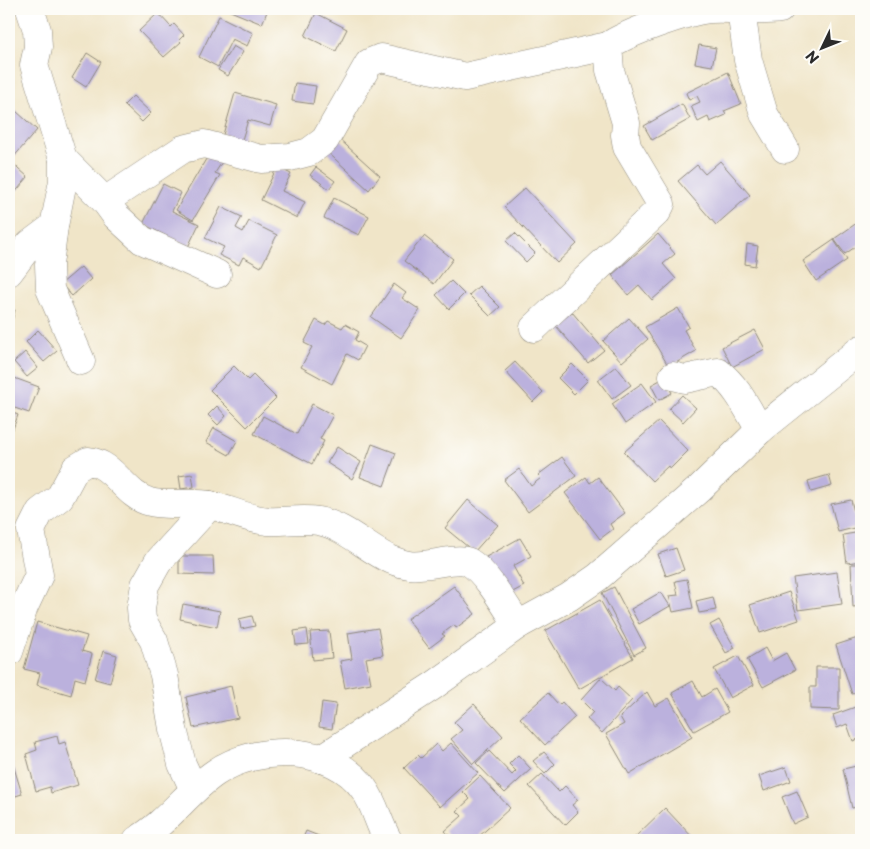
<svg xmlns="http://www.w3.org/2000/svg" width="870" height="849" viewBox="0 0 870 849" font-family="'Playpen Sans',sans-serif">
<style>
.building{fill:#bbb1dd}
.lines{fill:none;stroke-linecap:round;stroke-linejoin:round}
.minor-casing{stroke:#8e887a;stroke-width:29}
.minor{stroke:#fff;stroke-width:28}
</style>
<rect width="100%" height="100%" fill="#fdfcf7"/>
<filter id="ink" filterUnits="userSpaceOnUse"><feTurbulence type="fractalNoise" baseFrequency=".02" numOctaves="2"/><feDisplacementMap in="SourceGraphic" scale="10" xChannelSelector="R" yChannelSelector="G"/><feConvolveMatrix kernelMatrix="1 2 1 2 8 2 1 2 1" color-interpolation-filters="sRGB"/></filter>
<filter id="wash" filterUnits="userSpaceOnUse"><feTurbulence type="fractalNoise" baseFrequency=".0096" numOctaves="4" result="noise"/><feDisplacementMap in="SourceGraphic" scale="20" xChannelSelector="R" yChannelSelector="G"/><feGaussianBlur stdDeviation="1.12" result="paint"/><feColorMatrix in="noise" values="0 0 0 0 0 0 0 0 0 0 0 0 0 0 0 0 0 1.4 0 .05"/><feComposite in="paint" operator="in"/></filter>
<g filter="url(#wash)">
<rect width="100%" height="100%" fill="#f0e5c8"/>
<g id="blocks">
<g class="building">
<polygon points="229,9 268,9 262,24 228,10"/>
<polygon points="158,13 171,27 174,24 184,35 179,40 181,42 164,57 139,31"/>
<polygon points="316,13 347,29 336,51 305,36"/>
<polygon points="219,16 253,33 247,46 232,39 218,67 199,57"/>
<polygon points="699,45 716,48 712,66 695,63"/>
<polygon points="233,46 243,52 228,76 218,70"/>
<polygon points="87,53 101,62 86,87 72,78"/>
<polygon points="728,72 741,104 724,111 726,115 710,122 708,117 698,122 691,106 700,102 697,96 689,100 686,93"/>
<polygon points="295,83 316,86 313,104 292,101"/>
<polygon points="235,93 276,105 270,126 248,120 241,143 222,138"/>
<polygon points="133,96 151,113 142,122 124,105"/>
<polygon points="682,104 690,119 652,140 644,126"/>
<polygon points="16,111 37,130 12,159 9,156 9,119"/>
<polygon points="336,136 380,176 369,190 324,149"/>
<polygon points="209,154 222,162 215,173 220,175 193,220 176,210"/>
<polygon points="9,160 28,177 13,195 9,192"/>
<polygon points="720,161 750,195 716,225 678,181 697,165 705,174"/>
<polygon points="277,167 291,174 282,191 305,202 297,218 261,200"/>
<polygon points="316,167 335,181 329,189 310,175"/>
<polygon points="163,184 181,193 172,211 199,224 188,247 143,224"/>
<polygon points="525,188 577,244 557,263 504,207"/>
<polygon points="334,198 369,216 359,235 324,218"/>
<polygon points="221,207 242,217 236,228 243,232 249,221 277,235 261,267 243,257 239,265 219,255 224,247 205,238"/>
<polygon points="861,220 861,243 845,254 834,239"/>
<polygon points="515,233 535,253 526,262 506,241"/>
<polygon points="658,234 675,254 663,264 676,279 652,300 639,285 628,295 612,275"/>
<polygon points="424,236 453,259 434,284 404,261"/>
<polygon points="834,240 847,260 816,281 803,261"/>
<polygon points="747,244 758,246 755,266 745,264"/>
<polygon points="81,267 91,279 72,296 61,284"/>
<polygon points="451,281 464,294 449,309 436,295"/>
<polygon points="394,284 406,293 402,298 420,310 401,338 371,317"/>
<polygon points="479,286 500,307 490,316 469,295"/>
<polygon points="9,308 15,310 9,332"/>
<polygon points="678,308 689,327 684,330 696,351 669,367 645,327"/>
<polygon points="572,312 604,350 588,363 556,326"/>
<polygon points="629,318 648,339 622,362 603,341"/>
<polygon points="316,320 325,325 328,321 342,328 345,324 359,332 355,340 365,346 358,360 347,354 332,384 301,367 312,347 304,343"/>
<polygon points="38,330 57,351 44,362 26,342"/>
<polygon points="755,330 765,349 732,367 722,347"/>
<polygon points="25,352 38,368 27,377 14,362"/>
<polygon points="515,362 543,392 533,402 505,371"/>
<polygon points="572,364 588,380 574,394 558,378"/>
<polygon points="234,366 248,380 253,375 276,398 247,427 210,390"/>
<polygon points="616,366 631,385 612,399 598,380"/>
<polygon points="9,376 39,387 29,413 9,406"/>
<polygon points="664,378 672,393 659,400 651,385"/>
<polygon points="642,383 656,402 625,424 612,404"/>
<polygon points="682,395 696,408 683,422 669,409"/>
<polygon points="312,404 333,415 320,439 324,441 312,464 254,434 263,416 297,434"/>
<polygon points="217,406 226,416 218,425 208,415"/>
<polygon points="9,411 18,415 9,440"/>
<polygon points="659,421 688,451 670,469 668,466 652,481 624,452"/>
<polygon points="214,428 237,441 229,455 206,442"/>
<polygon points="372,444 396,453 384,486 360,477"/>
<polygon points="337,447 361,462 352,479 327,463"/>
<polygon points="562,457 576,476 528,512 504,480 519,469 531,486 541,478 538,475"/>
<polygon points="192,474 194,487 181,489 179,476"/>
<polygon points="829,475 832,486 811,492 808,481"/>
<polygon points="586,477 590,483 598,477 625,513 610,524 613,529 600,539 565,493"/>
<polygon points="468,500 498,525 474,552 445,528"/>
<polygon points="851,500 858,527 838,532 831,504"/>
<polygon points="861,532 861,561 847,563 843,535"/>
<polygon points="520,538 531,556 513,566 524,586 507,595 486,557"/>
<polygon points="676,548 684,570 666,576 658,554"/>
<polygon points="179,556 213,556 214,575 179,574"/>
<polygon points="851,564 861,564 861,606 853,607"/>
<polygon points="837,572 842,604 798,610 793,578"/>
<polygon points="687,579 693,608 673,612 669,596 678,595 675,581"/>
<polygon points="454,586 475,614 456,628 454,625 442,634 445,636 429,648 407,619"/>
<polygon points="614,587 646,648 634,655 602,593"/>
<polygon points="661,592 670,606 639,624 631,609"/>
<polygon points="789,592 799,620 760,633 750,605"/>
<polygon points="713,597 716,610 699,613 696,601"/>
<polygon points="600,600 633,658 579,689 545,631"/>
<polygon points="183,604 220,611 217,627 180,619"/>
<polygon points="252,616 255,626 241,629 239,619"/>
<polygon points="719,620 735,648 726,653 710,625"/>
<polygon points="37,622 87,636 82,651 92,654 85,681 75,678 71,695 37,685 40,673 24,669"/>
<polygon points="378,628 383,655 366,658 371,683 345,688 340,661 352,659 348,633"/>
<polygon points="307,629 309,644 296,645 294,631"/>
<polygon points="329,631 332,658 313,660 310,632"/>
<polygon points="861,637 861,692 852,694 836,645"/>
<polygon points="765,648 772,661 786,653 795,670 763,687 747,659"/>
<polygon points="103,651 117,655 110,683 95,679"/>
<polygon points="738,656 754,685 730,698 714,669"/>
<polygon points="816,667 839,667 839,710 810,709 810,687 816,687"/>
<polygon points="601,678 615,691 618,687 632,700 602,733 587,719 593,712 581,700"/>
<polygon points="693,681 702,697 715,689 728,712 694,731 672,693"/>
<polygon points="231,686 238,718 193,728 186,697"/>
<polygon points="647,692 655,706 669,698 692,737 629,774 606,734 624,724 620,717"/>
<polygon points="548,693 559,705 562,702 575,717 545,745 520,718"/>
<polygon points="322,702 336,704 332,729 319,727"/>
<polygon points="474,704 503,736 473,764 451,739 462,730 454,722"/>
<polygon points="861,705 861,738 853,741 847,724 837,728 833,715"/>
<polygon points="57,736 59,744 65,742 78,785 51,793 50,787 36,791 26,754 37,750 35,742"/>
<polygon points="451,743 478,773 440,807 404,768 418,755 421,758 436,744 442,751"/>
<polygon points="9,751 22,794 9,798"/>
<polygon points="489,751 512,775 516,771 509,764 518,755 531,769 505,793 476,763"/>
<polygon points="544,752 555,764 545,774 533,761"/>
<polygon points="861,765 861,806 852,808 843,769"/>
<polygon points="786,767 791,781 764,791 759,776"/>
<polygon points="542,774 559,792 565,786 578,800 572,805 578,812 565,825 529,786"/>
<polygon points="480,776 510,808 475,840 453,840 445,831 462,816 457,811 470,799 463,792"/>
<polygon points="797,791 808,817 793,824 782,797"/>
<polygon points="665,808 695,840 637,840 634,838"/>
<polygon points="306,831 329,840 302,840"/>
</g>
</g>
</g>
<g filter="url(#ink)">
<use href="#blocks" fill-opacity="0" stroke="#8e887a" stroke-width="1"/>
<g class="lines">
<g class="minor-casing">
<g id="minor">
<polyline points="30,9 37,30 38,47 34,65 63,159 63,181 54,226 49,265 50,289 81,361"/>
<polyline points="741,10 748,60 764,114 785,149"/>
<polyline points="63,159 105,201 116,216 142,240 217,274"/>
<path d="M105 201 183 149 204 144 261 159 290 157 309 152 325 140 369 63 381 58 465 77 608 46C626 33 688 11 710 9 733 7 756 13 780 9"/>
<polyline points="9,272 30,244 54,226"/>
<polyline points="534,328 657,212 661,204 627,147 625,135 626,123 610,70 608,46"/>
<path d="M673 376 685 379 718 372C737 386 748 410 760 430"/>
<path d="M9 652 24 607 39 575 31 530 40 512 60 497 75 469 88 461C114 463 125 496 150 502 169 507 191 501 210 505 231 510 246 519 268 521 285 522 302 518 318 521 352 527 375 560 409 565 427 568 456 556 469 562 487 573 506 607 518 625"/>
<polyline points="321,759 433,686 518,625 569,597 598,577 699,489 760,430 861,349"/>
<polyline points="194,790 182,764 173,729 164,675 154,641 142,620 141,608 145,585 158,562 210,505"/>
<path d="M137 840C167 823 187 792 215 773 257 744 333 744 364 789 375 804 378 823 388 840"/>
</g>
</g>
<use href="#minor" class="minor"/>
</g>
</g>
<rect width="870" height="849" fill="none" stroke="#fdfcf7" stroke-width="30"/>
<g transform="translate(822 48) rotate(227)" stroke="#fdfcf7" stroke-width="4" paint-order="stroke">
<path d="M0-4L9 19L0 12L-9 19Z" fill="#2b2b2b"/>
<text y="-8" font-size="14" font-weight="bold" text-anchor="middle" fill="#2b2b2b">N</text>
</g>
</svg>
